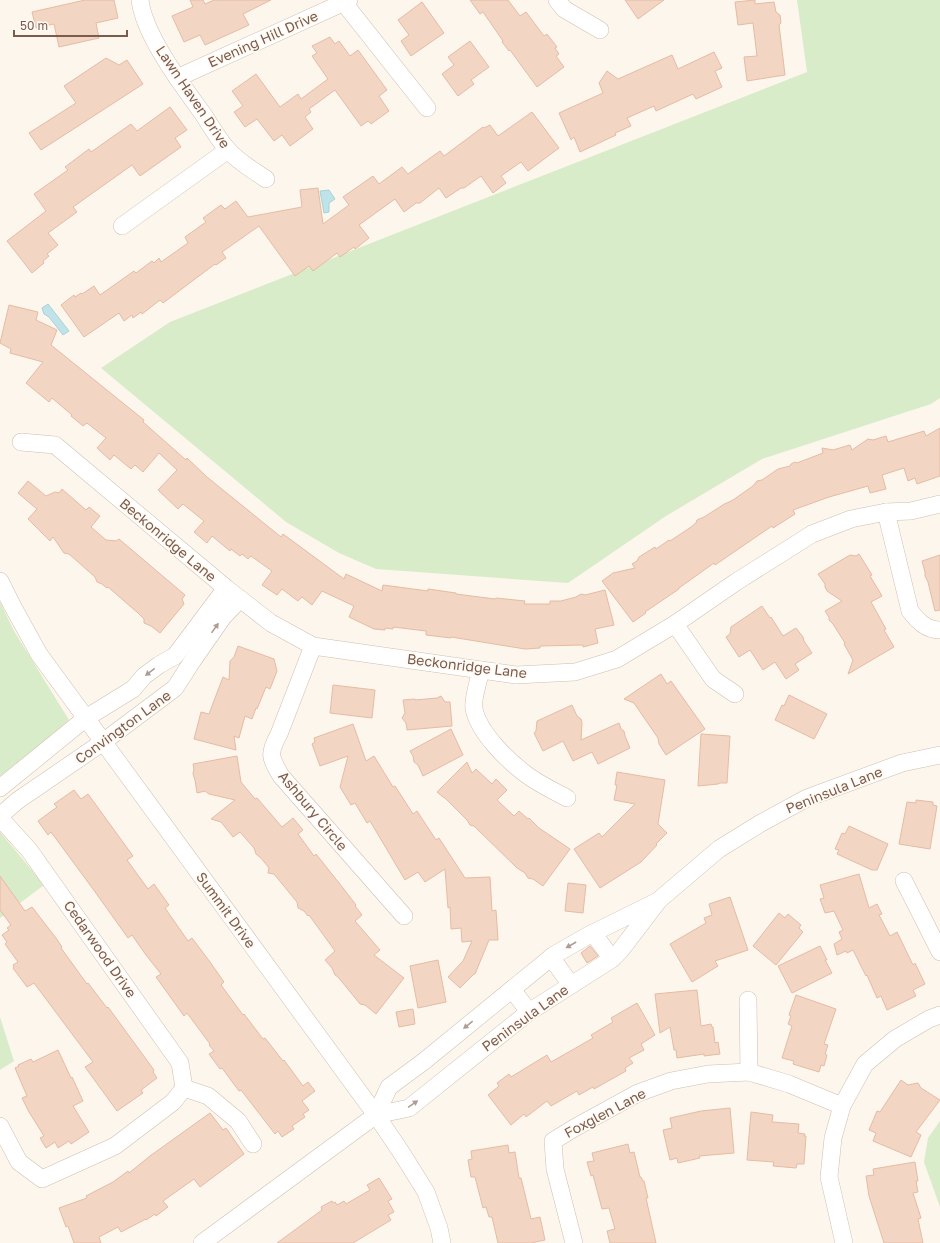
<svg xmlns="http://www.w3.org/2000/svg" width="940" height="1243" viewBox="0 0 940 1243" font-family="'Golos Text',sans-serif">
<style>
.green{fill:#d8ecc9}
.water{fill:#bfe3e8;stroke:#a5d3da}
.building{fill:#f3d5c3;stroke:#e6bba3}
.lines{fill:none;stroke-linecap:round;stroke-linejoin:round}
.minor-casing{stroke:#d1beb0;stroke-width:18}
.minor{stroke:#fff;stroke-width:17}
.oneway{fill:#af9d94}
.labels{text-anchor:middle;stroke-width:3.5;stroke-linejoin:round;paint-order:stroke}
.street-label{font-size:14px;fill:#7a5c4d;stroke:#fffaf3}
</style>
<rect width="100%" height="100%" fill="#fdf6ec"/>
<g class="green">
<polygon points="797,0 940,0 940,398 931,404 762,459 666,516 568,583 376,569 339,553 286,522 101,368 170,322 807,72"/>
<polygon points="0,602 14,631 69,720 0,779"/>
<polygon points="0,832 44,885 0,918"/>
<polygon points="0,1017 14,1061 0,1070"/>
<polygon points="940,1121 940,1207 924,1162 928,1138"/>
</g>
<g class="water">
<polygon points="329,190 335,199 329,203 329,212 324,213 320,191"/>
<polygon points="48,304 69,331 63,335 49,317 44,314 42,308"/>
</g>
<g class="building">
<polygon points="85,0 114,0 118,18 96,23 99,38 59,47 54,24 36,28 32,12"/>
<polygon points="190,0 203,0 205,4 214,0 271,0 243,14 249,25 205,45 200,35 184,42 172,16 193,7"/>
<polygon points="470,0 508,0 520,16 526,12 544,36 547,34 557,47 555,48 559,54 556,56 564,67 537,87 510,50 509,51 502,42 503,41 483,12 480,14"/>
<polygon points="625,0 664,0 638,19"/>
<polygon points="755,0 755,4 774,2 776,12 780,15 781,23 779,25 785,75 747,81 744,57 757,56 753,23 738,25 735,2"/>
<polygon points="422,2 444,33 411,56 401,41 409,35 398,20"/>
<polygon points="330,37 335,44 339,41 350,56 358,50 387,90 379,96 389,111 371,124 368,121 361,126 335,90 309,109 311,112 305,117 313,129 290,146 282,135 274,141 257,119 245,127 234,112 243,106 232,91 256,74 280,107 298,94 301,99 328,79 312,56 317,53 312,46"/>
<polygon points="470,41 489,67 471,80 474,84 458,96 442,74 454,65 448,57"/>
<polygon points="714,52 722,68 715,71 722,87 696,99 693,94 656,111 654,106 627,118 631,126 615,133 616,135 580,152 574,137 571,140 559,113 603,93 599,83 607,71 618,79 672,55 678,69"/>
<polygon points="106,58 119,65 127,60 143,84 41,150 29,133 76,103 64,86"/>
<polygon points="170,107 187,130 175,138 181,147 140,176 132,165 73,207 77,212 48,233 58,245 47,254 49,256 43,261 44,263 32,273 7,241 46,211 34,194 68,170 65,167 89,149 91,152 131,124 137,131"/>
<polygon points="532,112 559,148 528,171 521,162 501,176 506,183 493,193 481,176 464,188 461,188 446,198 439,188 420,203 416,203 404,212 395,199 359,225 369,238 355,249 354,247 340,257 337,253 313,271 309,266 295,276 259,226 222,252 226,258 216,265 215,264 163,303 160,300 142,314 141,312 133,318 132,315 124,321 119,313 84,337 61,305 74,295 75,297 81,293 82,294 94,286 100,295 134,271 136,273 152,261 154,263 159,258 161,262 188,243 185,237 206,222 203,218 221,205 225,209 236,201 248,217 302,207 300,190 318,188 323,224 349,205 343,197 373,176 379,184 402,167 408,174 440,151 444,156 483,127 484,128 490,125 498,136"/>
<polygon points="9,305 38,312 36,320 57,330 51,345 144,420 143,422 186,460 187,458 207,477 281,537 283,534 344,579 346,574 382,591 383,585 428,591 428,589 456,593 456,594 495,599 496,598 525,601 524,604 550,604 550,601 561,601 576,597 581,594 585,595 605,590 614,625 595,629 598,643 583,647 583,645 540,646 540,648 525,649 451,637 451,638 426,635 426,631 393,627 393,629 385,628 385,630 374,629 349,617 354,606 322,591 312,605 302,597 298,601 282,589 277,595 262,585 272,571 251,556 248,559 242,554 240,556 231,549 230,551 212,536 207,543 194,532 204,521 183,504 178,509 158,490 177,470 159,453 143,472 135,465 131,469 114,455 110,460 97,448 106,438 87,423 83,426 71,416 72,415 52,398 49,402 26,383 43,362 10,353 11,349 0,343"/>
<polygon points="940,428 940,476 917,484 915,478 908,481 904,468 882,475 886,489 870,493 868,486 829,497 793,510 795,514 773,528 772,526 715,565 714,563 679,588 679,589 645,612 646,613 633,622 602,581 613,573 635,568 632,564 637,561 639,557 655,547 656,549 669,540 670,541 691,527 696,523 697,520 704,517 726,503 727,503 733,500 753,486 757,481 762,480 778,469 790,466 791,464 795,462 797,463 823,453 822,448 833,450 850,445 852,450 868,439 873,440 886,436 888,442 924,431 926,436"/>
<polygon points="28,481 46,496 55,492 59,493 62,489 86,510 89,507 100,516 91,527 106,540 116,541 119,539 185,595 182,599 184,604 160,633 151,626 144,623 144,619 138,613 108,587 107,588 102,584 97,582 95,577 69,554 64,553 53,537 50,541 28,519 37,509 18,493"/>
<polygon points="859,554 872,575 870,576 882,596 871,602 886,629 884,630 894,647 848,674 853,660 844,644 845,643 833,624 829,620 829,617 825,611 842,601 827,591 825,587 825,584 818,574 850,555 856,556"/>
<polygon points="940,555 940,610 935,611 928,582 925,576 925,572 922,561"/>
<polygon points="762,606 770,618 771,617 783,636 796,628 803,637 804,641 812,653 795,664 799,670 786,679 775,662 763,670 750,650 739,657 726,637 730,634 731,627"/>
<polygon points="238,646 274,659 277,671 270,689 266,687 257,709 256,708 252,719 245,716 239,738 234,736 236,750 194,739 201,712 209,714 223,677 229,680 230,661 234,657"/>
<polygon points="661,674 667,684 671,681 705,729 666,755 659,744 658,738 634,703 624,699"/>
<polygon points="333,685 375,690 372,718 330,713"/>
<polygon points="789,695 827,714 814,739 775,720 782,705 784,706"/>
<polygon points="441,696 445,702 450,702 452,726 407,730 406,723 402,718 405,713 403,700 415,699 415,700 437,698"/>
<polygon points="572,705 577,716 581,719 582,723 581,740 619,723 621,729 624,731 625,736 630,748 598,764 592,752 573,761 563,741 543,751 534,733 536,731 537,721"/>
<polygon points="353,724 366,761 374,756 393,787 395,786 413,814 417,811 436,840 439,838 465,878 490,877 492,911 496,910 498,940 489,940 475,974 474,974 460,988 448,977 463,961 472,941 462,942 461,928 451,929 450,907 448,908 445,869 425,882 418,872 405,880 370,821 367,823 355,803 351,805 340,787 348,756 320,766 312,744 315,742 314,738"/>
<polygon points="451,729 463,755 423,776 418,765 414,762 413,756 410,751"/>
<polygon points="701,734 730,736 727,783 720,783 718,784 698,786"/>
<polygon points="237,756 241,782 255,799 257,798 282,827 293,818 303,830 298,834 314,856 316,854 343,888 356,905 355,906 362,915 355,921 380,950 374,955 404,978 376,1014 365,1005 360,1004 338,977 335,975 332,968 325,960 335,951 309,915 308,916 304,911 298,908 297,902 274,874 268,873 269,868 261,858 256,854 254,848 240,832 233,837 221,822 211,819 235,800 209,794 205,791 197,793 195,780 193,774 194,769 193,764"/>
<polygon points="467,762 472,773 476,769 492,784 496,779 507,790 497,800 514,816 519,811 528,819 529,818 539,828 570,849 543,886 533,879 528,878 525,873 517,868 474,826 470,825 467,820 445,798 443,797 437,792"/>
<polygon points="617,772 665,780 658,824 667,833 656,844 657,845 641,862 600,888 574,849 599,833 602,837 635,804 614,800 617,785 615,785"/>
<polygon points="74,790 81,799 88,794 133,856 127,860 148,889 154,884 169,905 165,908 188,941 192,938 210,962 224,982 221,985 243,1015 244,1014 263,1039 265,1038 283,1061 284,1060 303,1086 308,1082 315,1091 302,1101 309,1110 303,1114 305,1117 292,1126 294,1129 282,1137 278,1131 275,1134 241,1090 239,1091 222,1068 220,1069 209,1054 214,1051 209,1045 210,1044 187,1013 184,1016 156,977 161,974 146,955 132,935 128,938 93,889 51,832 48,835 38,821 57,807 54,804"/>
<polygon points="916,800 933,802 933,805 937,806 930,849 899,844 907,802 916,803"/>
<polygon points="849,826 888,844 877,870 872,870 837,854 839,850 835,849 842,833 845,834"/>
<polygon points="859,874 869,908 877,904 882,914 879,915 890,936 897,932 913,965 915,963 925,984 913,990 916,996 887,1010 881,996 877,998 867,975 866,976 853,950 847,953 846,951 837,955 834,944 842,939 839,932 843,930 834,911 825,913 820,899 824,898 820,885"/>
<polygon points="0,876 25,911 32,907 56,938 62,947 61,948 87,984 88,983 107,1008 108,1007 154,1070 153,1072 157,1078 141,1090 143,1093 117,1111 85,1067 93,1062 34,983 27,987 13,968 14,967 13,965 18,962 5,944 7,942 2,935 9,930 7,928 11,925 0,910"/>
<polygon points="568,883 586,885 583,913 565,911"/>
<polygon points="730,897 748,950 715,961 718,966 692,982 670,944 706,923 704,918 712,915 709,904"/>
<polygon points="779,913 785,918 788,914 801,925 799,928 803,932 776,965 753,946"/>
<polygon points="590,946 598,956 587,963 581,953"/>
<polygon points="820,946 827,960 825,960 832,973 792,993 778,966"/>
<polygon points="438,960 446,1002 418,1008 410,966"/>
<polygon points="697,990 701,1026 711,1024 712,1027 713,1027 715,1043 718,1042 720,1054 704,1056 704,1054 677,1058 676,1050 674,1050 670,1027 660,1033 655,994"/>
<polygon points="796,995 836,1009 824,1044 828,1045 825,1054 827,1055 824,1066 821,1065 819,1072 793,1064 794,1061 782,1058 792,1026 788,1024 791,1016 789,1015"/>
<polygon points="637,1003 655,1035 641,1044 644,1050 629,1058 633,1063 625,1068 626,1071 594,1089 593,1087 579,1095 577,1091 551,1106 547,1101 526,1117 524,1114 511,1125 488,1095 499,1086 497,1083 509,1074 511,1077 547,1055 551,1062 574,1049 593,1038 591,1035 613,1022 611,1018"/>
<polygon points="413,1009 415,1024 399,1027 396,1012"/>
<polygon points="58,1050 71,1078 72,1077 83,1101 73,1106 89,1132 71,1144 69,1141 58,1148 55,1142 46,1148 40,1138 44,1136 29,1112 22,1098 27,1096 15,1068 19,1066 18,1065 31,1059 33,1062"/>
<polygon points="901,1080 908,1085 918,1083 921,1088 940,1100 916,1132 921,1135 911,1157 873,1141 876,1133 869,1130 877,1111 880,1112"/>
<polygon points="730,1108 734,1153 699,1156 700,1158 678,1163 677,1158 670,1160 663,1130 672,1128 670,1118 701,1111"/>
<polygon points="751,1112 773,1115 772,1122 799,1124 798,1133 805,1134 804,1136 806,1136 804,1164 797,1164 796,1168 773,1166 774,1162 747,1160"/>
<polygon points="210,1113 223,1130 226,1128 244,1154 200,1187 194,1179 163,1201 168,1207 156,1216 155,1214 146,1220 146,1219 121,1232 118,1227 99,1237 101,1243 74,1243 68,1226 66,1227 59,1208 87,1198 86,1196 113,1182 128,1171 129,1173 150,1156"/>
<polygon points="628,1144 630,1153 634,1152 640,1177 641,1177 643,1181 644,1181 648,1198 646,1198 656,1243 610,1243 607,1231 615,1229 609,1208 602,1209 593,1175 591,1176 587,1162 594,1161 592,1153"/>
<polygon points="508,1145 509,1153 515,1152 519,1178 521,1178 531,1219 540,1217 545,1240 531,1243 498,1243 492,1217 489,1217 486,1207 483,1208 475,1177 471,1177 468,1160 472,1159 471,1151"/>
<polygon points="915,1162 918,1181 916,1181 918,1192 913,1193 921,1218 918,1219 923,1243 884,1243 869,1196 866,1176 874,1175 873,1169"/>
<polygon points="379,1178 392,1199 388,1201 394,1212 388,1215 391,1220 353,1243 277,1243 322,1210 321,1207 332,1201 333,1203 335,1202 337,1205 344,1201 346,1204 370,1190 367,1185"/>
</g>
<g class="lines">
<g class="minor-casing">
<g id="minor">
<path d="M140 0C144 35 182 85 203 114 211 126 218 139 227 149 238 162 253 170 266 179"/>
<polyline points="557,0 564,9 600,30"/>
<polyline points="344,3 427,108"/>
<polyline points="177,78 349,0"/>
<polyline points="122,226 228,150"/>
<polyline points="21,442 55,445 226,588 271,623 313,646 516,675 575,672 617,659 675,624 736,582 812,534 851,519 886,512 911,511 940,504"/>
<path d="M886 512 910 611C918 621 926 630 940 630"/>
<polyline points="0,581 12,605 39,654 376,1115 401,1152 426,1192 439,1228 442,1243"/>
<polyline points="675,624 713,679 735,694"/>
<path d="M313 646 279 734C268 754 270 757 281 776L404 916"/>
<path d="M481 670C479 678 472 702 474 709 479 733 508 761 527 775 539 784 554 791 567 798"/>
<polyline points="0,788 86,718 133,689 144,676 159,665 175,656 226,588"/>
<polyline points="0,816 17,801 103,742 175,688 193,660 223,617 240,599"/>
<polyline points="0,818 29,850 180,1063 184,1088"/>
<polyline points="904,881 940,952"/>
<polyline points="593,933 612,959"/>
<polyline points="551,957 571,985"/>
<polyline points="512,989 529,1012"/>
<polyline points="748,1000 749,1072"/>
<polyline points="184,1088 208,1096 238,1121 253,1144"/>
<polyline points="376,1115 389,1087 423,1062 554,955 589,935 656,902"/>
<polyline points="0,1126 19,1162 42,1179 115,1146 173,1102 184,1088"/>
<polyline points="202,1243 376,1115 409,1108 529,1012 612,959 620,951 659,900 719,849 761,823 807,798 902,763 940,755"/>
<polyline points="574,1243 555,1169 553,1141 576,1127 638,1093 671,1081 708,1074 749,1072 789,1084 842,1106"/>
<polyline points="844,1243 829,1177 833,1138 842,1106 865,1064 895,1039 929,1019 940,1015"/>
</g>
</g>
<use href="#minor" class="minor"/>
</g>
<defs><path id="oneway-solid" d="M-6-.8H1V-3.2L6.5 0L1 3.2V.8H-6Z"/></defs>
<g class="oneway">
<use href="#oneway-solid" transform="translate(215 628) rotate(-54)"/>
<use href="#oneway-solid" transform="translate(150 672) rotate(142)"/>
<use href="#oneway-solid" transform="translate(571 945) rotate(150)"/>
<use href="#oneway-solid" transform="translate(468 1025) rotate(141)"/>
<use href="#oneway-solid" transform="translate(413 1104) rotate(-35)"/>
</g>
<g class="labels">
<g class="street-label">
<text transform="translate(263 39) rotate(-24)" y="5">Evening Hill Drive</text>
<text transform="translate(193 97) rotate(56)" y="5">Lawn Haven Drive</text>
<text transform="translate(168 540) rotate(40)" y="5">Beckonridge Lane</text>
<text transform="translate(467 666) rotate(7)" y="5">Beckonridge Lane</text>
<text transform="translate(123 727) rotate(-36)" y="5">Convington Lane</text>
<text transform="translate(834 790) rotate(-22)" y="5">Peninsula Lane</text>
<text transform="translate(313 811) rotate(50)" y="5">Ashbury Circle</text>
<text transform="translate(226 910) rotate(54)" y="5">Summit Drive</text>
<text transform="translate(100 949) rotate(55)" y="5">Cedarwood Drive</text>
<text transform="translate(525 1018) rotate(-36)" y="5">Peninsula Lane</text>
<text transform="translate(605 1113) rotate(-28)" y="5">Foxglen Lane</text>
</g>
</g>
<path d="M14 30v6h113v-6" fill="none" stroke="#7a5c4d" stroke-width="2"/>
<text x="20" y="30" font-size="12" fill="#7a5c4d" stroke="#fffaf3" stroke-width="3" paint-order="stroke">50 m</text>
</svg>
